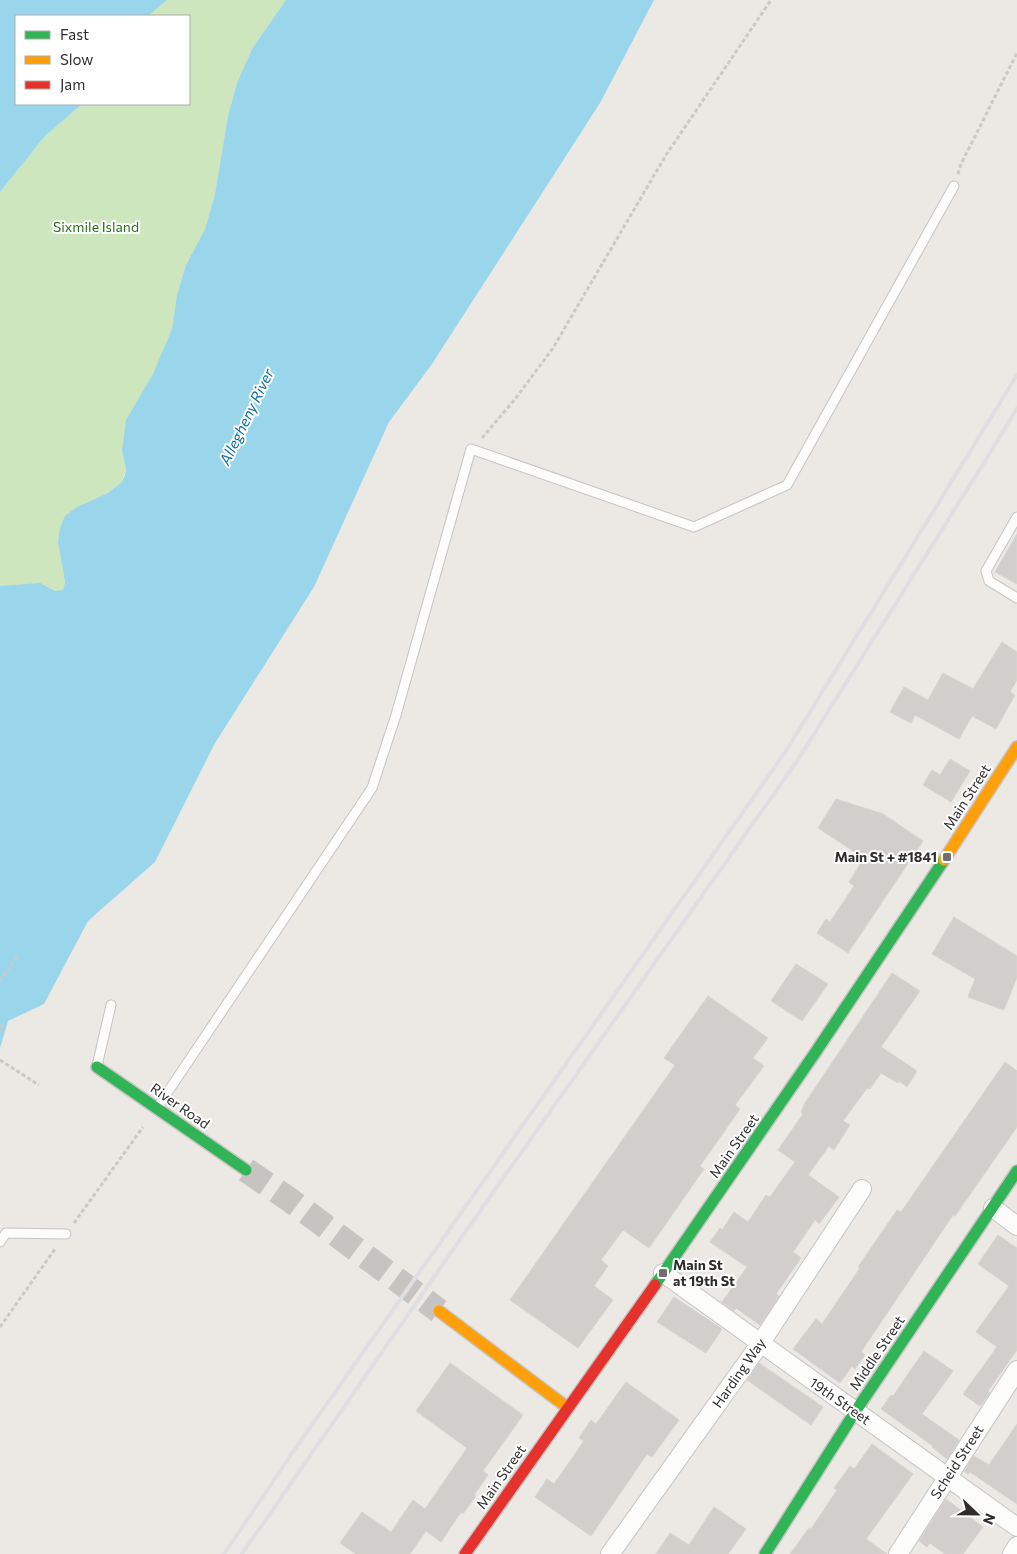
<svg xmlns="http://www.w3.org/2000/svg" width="1017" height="1554" viewBox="0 0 1017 1554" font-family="Commissioner,sans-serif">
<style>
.green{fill:#cee6be}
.water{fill:#99d6ec}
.building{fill:#d1cecb;stroke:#d7d4d0}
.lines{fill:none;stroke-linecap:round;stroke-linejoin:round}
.secondary-tunnel{stroke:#c6c3c0;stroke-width:25;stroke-dasharray:25 12;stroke-linecap:butt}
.lane-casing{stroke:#c5c4c5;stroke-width:11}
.street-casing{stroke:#c5c4c5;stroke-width:20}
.fast-casing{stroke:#c5c4c5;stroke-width:14}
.slow-casing{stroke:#c5c4c5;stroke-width:14}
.jam-casing{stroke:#c5c4c5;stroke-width:14}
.path{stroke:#c9c9c8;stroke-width:3;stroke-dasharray:4 2.5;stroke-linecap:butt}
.lane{stroke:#fcfcfb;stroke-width:9}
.street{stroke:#fcfcfb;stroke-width:18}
.fast{stroke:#30b455;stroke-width:11}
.slow{stroke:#ff9f0a;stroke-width:11}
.jam{stroke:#e5322d;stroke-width:11}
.rail{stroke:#dfdfe1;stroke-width:4}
.poi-dot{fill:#706f6e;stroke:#fff;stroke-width:2}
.labels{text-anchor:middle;stroke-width:4;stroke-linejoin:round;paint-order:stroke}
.park-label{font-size:14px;fill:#2c6e1b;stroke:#fff}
.street-label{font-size:14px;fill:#2e2e2e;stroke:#fff}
.poi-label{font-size:14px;font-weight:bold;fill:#2e2e2e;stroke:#fff;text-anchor:end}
.water-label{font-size:15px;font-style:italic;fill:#0d6fa3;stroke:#fff}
</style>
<rect width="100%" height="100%" fill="#ece8e4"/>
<path class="green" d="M167 0H286L252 49 237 83 228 116 215 194 205 229 186 265 177 295 172 329 122 451 126 468 122 482 108 493 77 507 58 542 65 582 63 590 55 591C38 579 19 587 0 586V192L45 136 82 104H189V16H148Z"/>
<g class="water">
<polygon points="0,0 167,0 148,16 16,16 16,104 82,104 45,136 0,192"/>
<polygon points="286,0 654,0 600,103 432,364 389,422 314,587 215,743 155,862 88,921 44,1004 8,1021 0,1048 0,586 40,583 55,591 63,590 65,582 58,542 60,528 65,516 77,507 108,493 122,482 125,475 126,468 122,451 126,420 153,374 172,329 177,295 186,265 205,229 215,194 228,116 237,83 252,49"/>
</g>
<g class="building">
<polygon points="1017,534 1017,584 995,572"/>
<polygon points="1002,642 1017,652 1017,680 1010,692 1015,695 996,729 972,716 959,739 915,715 911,723 890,712 904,687 928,700 943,673 973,689"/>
<polygon points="950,759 970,771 951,802 923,785 932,770 940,775"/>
<polygon points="836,799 883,814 923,841 848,953 817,933 826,919 830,922 854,886 849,882 864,858 818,828"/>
<polygon points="954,917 1017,956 1017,977 1004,1010 968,997 975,979 932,954"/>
<polygon points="796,964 828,984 802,1021 771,1001"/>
<polygon points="892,973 920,991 881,1047 917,1071 907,1087 899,1081 898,1083 881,1073 870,1089 867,1088 843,1121 850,1125 834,1150 829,1146 808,1175 839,1197 819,1224 815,1220 793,1252 801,1258 776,1294 779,1296 760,1325 736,1308 734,1311 722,1302 747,1267 710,1242 720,1228 722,1230 734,1212 748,1222 766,1195 770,1197 795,1162 778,1150 803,1114 801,1112 805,1103"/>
<polygon points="708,996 768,1038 753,1058 764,1066 735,1105 740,1109 700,1166 704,1169 649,1248 623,1230 601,1260 608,1266 594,1286 613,1300 578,1348 510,1300 675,1065 664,1058"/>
<polygon points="1005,1062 1017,1071 1017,1127 955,1216 953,1215 861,1352 865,1355 855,1369 852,1366 840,1383 793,1349 816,1319 822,1324 860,1268 858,1267 897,1210 901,1212"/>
<polygon points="998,1235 1017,1248 1017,1350 988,1391 990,1393 980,1406 963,1394 997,1347 976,1332 1009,1286 978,1264"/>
<polygon points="674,1297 722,1329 706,1353 657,1322"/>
<polygon points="924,1351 953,1371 922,1414 959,1440 947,1459 932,1447 933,1446 881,1409 891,1395 893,1396"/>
<polygon points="450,1363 523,1415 483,1471 488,1475 474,1495 476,1496 463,1514 461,1512 441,1542 426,1531 410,1554 356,1554 340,1543 362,1512 391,1532 413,1500 425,1509 467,1448 416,1411"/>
<polygon points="759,1363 823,1407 811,1425 747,1380"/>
<polygon points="626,1382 679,1420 652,1457 647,1454 591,1536 535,1497 547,1479 554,1484 584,1441 579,1438 591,1420 596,1424"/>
<polygon points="1017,1424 1017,1504 970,1472 968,1474 964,1471 974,1456 989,1465"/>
<polygon points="872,1444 913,1474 866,1539 887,1554 790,1554 809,1528 811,1529 837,1490 834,1488 850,1466 854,1469"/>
<polygon points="946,1499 983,1527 963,1554 945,1554 930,1543 927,1547 919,1541"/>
<polygon points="714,1507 746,1529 728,1554 656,1554 670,1533 689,1545"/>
</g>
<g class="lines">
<polyline class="secondary-tunnel" points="246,1170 290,1200 439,1311"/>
<g class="lane-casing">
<g id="lane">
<polyline points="1017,517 986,571 989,581 1017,598"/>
<polyline points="97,1066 111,1005"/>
<polyline points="157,1108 372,788 396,715 471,449 694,527 787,485 954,186"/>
<polyline points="0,1242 6,1233 66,1234"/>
</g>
</g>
<g class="street-casing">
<g id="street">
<polyline points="993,1208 1017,1226"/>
<polyline points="663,1273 1017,1527"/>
<polyline points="610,1554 760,1344 862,1189"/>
<polyline points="898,1554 1017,1370"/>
<polyline points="1012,1554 1017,1546"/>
</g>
</g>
<g class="fast-casing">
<g id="fast">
<polyline points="97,1067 246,1170"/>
<polyline points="655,1285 815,1053 944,860"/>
<polyline points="765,1554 855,1412 1017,1171"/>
</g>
</g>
<g class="slow-casing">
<g id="slow">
<polyline points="944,860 1017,747"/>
<polyline points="439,1311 568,1408"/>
</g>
</g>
<g class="jam-casing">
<polyline id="jam" points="465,1554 655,1285"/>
</g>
<g class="path">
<polyline points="958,174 961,164 1017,53"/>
<polyline points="482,438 516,398 553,348 666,155 771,0"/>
<polyline points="0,981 19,954"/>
<polyline points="0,1025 3,1027 0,1031"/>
<polyline points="0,1060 39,1085"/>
<polyline points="74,1223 143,1127"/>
<polyline points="0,1327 55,1249"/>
</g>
<use href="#lane" class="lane"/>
<use href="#street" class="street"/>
<use href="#fast" class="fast"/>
<use href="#slow" class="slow"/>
<use href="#jam" class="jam"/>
<g class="rail">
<polyline points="224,1554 288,1459 786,751 1017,375"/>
<polyline points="242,1554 466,1231 797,761 990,453 1017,408"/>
</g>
</g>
<g class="poi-dot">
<rect x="942" y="852" width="10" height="10" rx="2.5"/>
<rect x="658" y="1268" width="10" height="10" rx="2.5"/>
</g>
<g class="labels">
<g class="park-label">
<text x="96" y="232">Sixmile Island</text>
</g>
<g class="street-label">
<text transform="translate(967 797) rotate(-57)" y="5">Main Street</text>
<text transform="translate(180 1106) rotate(35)" y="5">River Road</text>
<text transform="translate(734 1146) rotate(-55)" y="5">Main Street</text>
<text transform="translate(877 1353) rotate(-56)" y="5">Middle Street</text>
<text transform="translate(739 1373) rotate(-55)" y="5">Harding Way</text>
<text transform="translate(840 1401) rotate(35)" y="5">19th Street</text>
<text transform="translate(957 1462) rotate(-57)" y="5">Scheid Street</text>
<text transform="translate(501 1477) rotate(-55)" y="5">Main Street</text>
</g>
<g class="poi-label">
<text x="937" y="862">Main St + #1841</text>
<text x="673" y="1270" text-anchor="start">Main St<tspan x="673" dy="16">at 19th St</tspan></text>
</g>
<g class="water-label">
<text transform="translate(247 417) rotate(-64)" y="5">Allegheny River</text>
</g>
</g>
<rect x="15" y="15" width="175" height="90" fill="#ffffff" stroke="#ababab"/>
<rect x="25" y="31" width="25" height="8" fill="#30b455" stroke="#ababab"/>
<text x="60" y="40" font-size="15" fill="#2e2e2e">Fast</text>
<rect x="25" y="56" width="25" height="8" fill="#ff9f0a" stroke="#ababab"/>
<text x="60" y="65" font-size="15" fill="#2e2e2e">Slow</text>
<rect x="25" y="81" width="25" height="8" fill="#e5322d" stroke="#ababab"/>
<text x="60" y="90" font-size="15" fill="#2e2e2e">Jam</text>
<g transform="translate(977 1514) rotate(112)" stroke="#ffffff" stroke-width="4" paint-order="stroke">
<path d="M0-4L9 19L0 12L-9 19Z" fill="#2e2e2e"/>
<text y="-8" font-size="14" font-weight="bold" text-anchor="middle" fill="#2e2e2e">N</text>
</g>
</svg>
